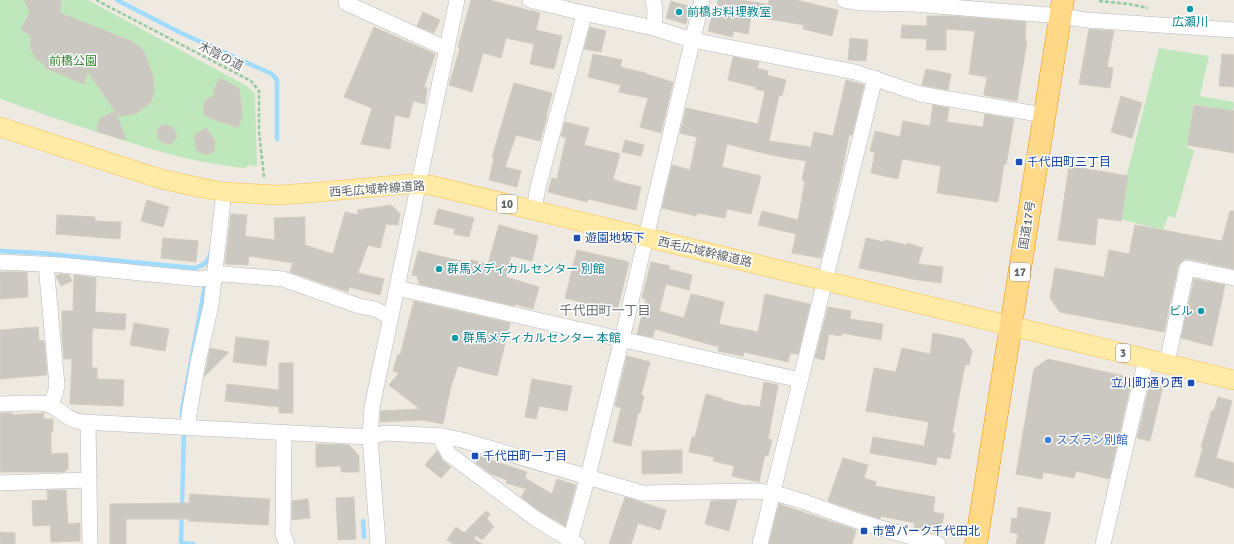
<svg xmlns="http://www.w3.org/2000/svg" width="1234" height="544" viewBox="0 0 1234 544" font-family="Signika,'Noto Sans JP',sans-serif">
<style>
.green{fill:#bfe7bc}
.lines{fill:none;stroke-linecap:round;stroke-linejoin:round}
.stream{stroke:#a1dbff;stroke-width:4.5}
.building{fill:#cbc7c1;stroke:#d3ccc0}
.minor-casing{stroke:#b5b8bd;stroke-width:16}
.major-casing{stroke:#f9bf4f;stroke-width:20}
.highway-casing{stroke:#f09600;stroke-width:23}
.path{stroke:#95c9a1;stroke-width:2.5;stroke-dasharray:4 2;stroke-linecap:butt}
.minor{stroke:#fff;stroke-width:15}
.major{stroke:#ffeba6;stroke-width:19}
.highway{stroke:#ffd988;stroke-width:22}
.culture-dot{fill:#0f9aa8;stroke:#fff;stroke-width:1.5}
.transit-dot{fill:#1a4fb4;stroke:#fff;stroke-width:1.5}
.shop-dot{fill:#3f7fe0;stroke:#fff;stroke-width:1.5}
.labels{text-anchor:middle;stroke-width:3;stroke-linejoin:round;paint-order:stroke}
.shield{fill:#fff;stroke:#8c8f92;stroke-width:1}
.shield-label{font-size:11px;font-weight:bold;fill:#5a5f63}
.culture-label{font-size:12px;fill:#0d838f;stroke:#fff;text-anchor:start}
.street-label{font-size:12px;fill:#5a5f63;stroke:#fff}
.park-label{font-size:12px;fill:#30852f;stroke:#fff}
.transit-label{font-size:12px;fill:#164399;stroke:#fff;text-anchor:start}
.shop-label{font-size:12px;fill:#366cbe;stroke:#fff;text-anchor:start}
.neighbourhood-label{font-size:13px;fill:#6b7176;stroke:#fff}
</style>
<rect width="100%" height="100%" fill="#eeeae2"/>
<g class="green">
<path d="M0 0H88L247 86 255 94 257 166 249 165 245 168C201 164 160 152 118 139 79 126 39 113 0 99Z"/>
<polygon points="1159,48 1209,56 1200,96 1234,102 1233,111 1194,104 1186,146 1194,151 1175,218 1168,216 1163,230 1116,218"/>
</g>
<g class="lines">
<g class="stream">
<polyline points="117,0 181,33 272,74 277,80 277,139"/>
<path d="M0 251 38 253 195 268C203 266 209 262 210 254"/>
<polyline points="182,416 182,411 206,280"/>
<polyline points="184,430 181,543 193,544"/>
<polyline points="363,521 364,537"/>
</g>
</g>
<g class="building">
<polygon points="24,0 61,0 60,13 131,41 141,48 145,54 153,76 154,90 153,97 150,103 135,114 118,116 116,113 126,140 98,132 97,127 99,119 115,111 88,72 84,84 45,68 46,66 35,58 31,49 30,35 21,29 30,12"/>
<polygon points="471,0 489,0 540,13 536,30 562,36 554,69 530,64 534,44 506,38 501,58 483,53 472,92 449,85 460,48 458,47"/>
<polygon points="718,0 739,0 768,4 769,0 796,0 838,10 832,36 803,29 804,25 751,16 748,34 734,31 732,37 708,31 714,9 716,9"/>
<polygon points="671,1 691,7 686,24 666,18"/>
<polygon points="423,12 440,20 434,33 417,26"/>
<polygon points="927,16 952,16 1026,22 1025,40 1027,41 1017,101 984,95 987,77 969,74 975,31 946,29 946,50 926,50 927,39 901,38 902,25 927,26"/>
<polygon points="374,27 435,54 424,87 427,88 425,104 413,101 409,118 395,115 390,149 361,144 372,108 344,97"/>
<polygon points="590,27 606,31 601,52 584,49"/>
<polygon points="1089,29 1114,31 1107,67 1113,68 1110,88 1079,84"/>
<polygon points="850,38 868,40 866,61 848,60"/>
<polygon points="593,54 622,60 620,67 646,73 646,74 673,82 661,133 640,127 648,98 619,92 621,85 588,77"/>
<polygon points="1222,54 1234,55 1234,87 1219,86"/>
<polygon points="733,57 759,62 757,68 768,71 767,75 786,80 782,96 779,95 769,141 811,147 814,132 833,136 846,80 864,85 852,135 849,135 842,171 832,210 833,210 821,258 792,253 796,234 758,225 762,211 798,220 805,181 802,180 806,161 771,155 727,144 722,167 761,176 751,214 727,209 725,218 697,213 696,216 662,208 672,165 690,170 697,137 680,133 686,108 758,124 765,91 755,89 756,87 728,80"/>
<polygon points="926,69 951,74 948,90 922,85"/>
<polygon points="220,78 239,88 241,103 242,117 238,128 210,118 203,114 204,104 207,99 213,96 215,87"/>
<polygon points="514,83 552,93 546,117 547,117 540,141 516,135 505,167 521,171 517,187 489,180 494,158 492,157"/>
<polygon points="1121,96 1142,103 1132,138 1111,132"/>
<polygon points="933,105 949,108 947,122 983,127 985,114 1014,119 1006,165 1004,164 998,202 937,193 941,166 902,159 898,179 871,173 875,152 870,151 875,131 900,137 903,121 930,126"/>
<polygon points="1194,105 1234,111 1234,153 1187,145"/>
<polygon points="565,122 589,128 584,145 620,154 613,179 617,180 616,181 641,187 636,210 588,199 587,202 548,192 552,178 557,179 566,138 561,136"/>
<polygon points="164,125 172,127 175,131 177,137 171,144 165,144 160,141 158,138 157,131 161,126"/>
<polygon points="206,128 215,141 215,144 214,151 211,153 205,155 196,150 194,135"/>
<polygon points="625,140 644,145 641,156 622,152"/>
<polygon points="1069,166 1128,176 1121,221 1098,218 1095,245 1058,240"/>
<polygon points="147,200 169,207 163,227 141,221"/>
<polygon points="391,205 400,214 398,225 386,224 380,248 368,245 358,273 384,279 380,295 349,287 348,292 290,272 293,263 249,256 248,265 225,264 231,214 247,215 245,236 275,240 274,218 305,217 305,245 333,254 345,212 358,215 358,210"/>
<polygon points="438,209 474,218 469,237 454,234 455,229 434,224"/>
<polygon points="1230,211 1234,211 1234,269 1189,259 1185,259 1181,262 1178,266 1164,332 1060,312 1050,298 1055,268 1104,277 1109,250 1129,254 1135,225 1222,241"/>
<polygon points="57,215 95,217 95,221 121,222 120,239 56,234"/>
<polygon points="499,225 538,236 532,261 511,256 506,277 539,287 533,309 515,304 515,306 419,284 419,280 417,279 418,276 412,275 418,251 470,263 471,260 488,264"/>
<polygon points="163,238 198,241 196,262 161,258"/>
<polygon points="866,238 884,242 885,240 907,245 907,243 923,248 918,264 943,267 941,283 918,280 859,268"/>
<polygon points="577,250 629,262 617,311 565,298"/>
<polygon points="651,262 670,266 669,269 692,275 689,290 666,284 659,311 684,318 691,294 724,302 719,324 758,332 765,294 810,304 798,354 790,353 788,362 744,352 743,356 718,351 719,347 655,329 653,337 637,334 646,299 642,298"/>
<polygon points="0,272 27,272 28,297 0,299"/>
<polygon points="61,274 69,275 72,281 61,286 56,276"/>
<polygon points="74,275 96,278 95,312 126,314 125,330 93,328 92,333 92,368 97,368 97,379 124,380 123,406 70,404 72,359 64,359 62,336 62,311 73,311"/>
<polygon points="1194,279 1225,285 1212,346 1181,338"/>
<polygon points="414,301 510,323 497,376 458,366 451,386 443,424 422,420 380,422 381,411 420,409 389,385 399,373 393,371 398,354 400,355"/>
<polygon points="828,307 851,311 850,319 883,324 881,340 842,333 841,336 829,334 824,360 815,358"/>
<polygon points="134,323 169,329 165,351 130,345"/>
<polygon points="38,327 39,340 44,341 47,375 0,379 0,330"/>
<polygon points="933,333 964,339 972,351 969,365 965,365 952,433 955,433 950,459 937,457 936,465 870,453 873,437 924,446 929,422 866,411 874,368 896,372 902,348 930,354"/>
<polygon points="236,337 269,341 266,366 233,362"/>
<polygon points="210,348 229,352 204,377 207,364"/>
<polygon points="627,356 650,362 641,395 644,396 640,413 638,413 631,446 613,442 621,408 615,406"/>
<polygon points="1048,359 1132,378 1109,479 1076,471 1074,478 1043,472 1042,479 1016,474 1034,369"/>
<polygon points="279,363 293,363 293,413 279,413 279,407 225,401 227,384 279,390"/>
<polygon points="532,379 572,386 567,411 539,406 536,419 525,417"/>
<polygon points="764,382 778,385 768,439 772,440 768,456 765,455 759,482 732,476 734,466 713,461 714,457 689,452 692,437 695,437 706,394 723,399 722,400 747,406 747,405 760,407"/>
<polygon points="1150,383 1163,386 1150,441 1137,438"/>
<polygon points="1218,397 1232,401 1216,458 1234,463 1234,488 1195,476 1203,447 1201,447 1212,410 1214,411"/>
<polygon points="0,413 13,413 13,415 44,413 44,419 53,419 53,431 51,431 51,454 68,453 68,470 65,470 65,472 0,472"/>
<polygon points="316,444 349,445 359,456 359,472 341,472 341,466 316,467"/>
<polygon points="682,450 682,473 642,474 642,451"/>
<polygon points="437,451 443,461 451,467 441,478 425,465"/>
<polygon points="479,456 527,472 525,478 552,494 557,479 576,485 565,526 541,512 521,497 526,489 506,483 507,480 491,474 476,463"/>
<polygon points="843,458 868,465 864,478 876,482 875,486 935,497 933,512 944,514 940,534 914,528 915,523 881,516 880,519 828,501"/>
<polygon points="47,490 66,490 68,524 80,523 80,541 51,542 50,525 33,526 32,501 48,500"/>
<polygon points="190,494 270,499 268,525 189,521 189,519 126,519 126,544 110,544 110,504 189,503"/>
<polygon points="354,497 356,539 338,540 336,498"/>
<polygon points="625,497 666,510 660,530 638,523 631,544 609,544"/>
<polygon points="308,499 310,518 292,520 292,501"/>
<polygon points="737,500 729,531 705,524 711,501"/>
<polygon points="779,504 856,530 852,544 769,544"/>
<polygon points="1018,507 1051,513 1044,544 1016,544 1018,534 1010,532 1012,518 1017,519"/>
<polygon points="486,511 490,514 487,519 494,527 482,540 476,535 474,539 482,544 453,544 447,540 456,527 464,533"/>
<polygon points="0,532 15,533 15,544 0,544"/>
</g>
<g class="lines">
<g class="minor-casing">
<g id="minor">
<polyline points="530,0 583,13 654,28 692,40 855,72 920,94 1044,115"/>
<polyline points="653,0 655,9 654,28"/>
<polyline points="844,0 861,3 913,4 1061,16 1086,20 1234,30"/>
<polyline points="346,3 447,49"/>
<polyline points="534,210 538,187 582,23 583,13"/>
<polyline points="0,262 61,265 200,279 214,277 223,274 283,279 359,306 375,309 390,317"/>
<polyline points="46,264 57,385 55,394 50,405"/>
<polyline points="397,288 800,380"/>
<polyline points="1167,363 1187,268 1234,278"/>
<path d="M0 404C12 404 39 401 50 405 63 411 65 419 82 422L370 437 385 433 443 436 462 440 642 493 756 491C793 494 823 510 858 521 885 530 912 537 938 544"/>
<polyline points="88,423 90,544"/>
<polyline points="188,428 189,414 198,362 211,305 224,192"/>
<polyline points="284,432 283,534 287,544"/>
<polyline points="443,436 442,442 449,454 536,519 577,544"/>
<polyline points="0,483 89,480"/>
<polyline points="378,544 370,437 372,407 457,0"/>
<polyline points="569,544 588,476 622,339 702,0"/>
<polyline points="760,544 875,78"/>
<polyline points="1103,544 1146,359"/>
</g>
</g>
<g class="major-casing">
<polyline id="major" points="0,127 161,179 202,188 224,192 278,195 308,193 409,184 430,185 1234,380"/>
</g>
<g class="highway-casing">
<polyline id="highway" points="976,544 1063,0"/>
</g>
<g class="path">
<polyline points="96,0 251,81 259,91 259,132 264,177"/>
<polyline points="1099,1 1129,4 1148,8"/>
</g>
<use href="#minor" class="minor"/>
<use href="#major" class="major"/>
<use href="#highway" class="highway"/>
</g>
<g class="culture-dot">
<circle cx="1190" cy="9" r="4"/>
<circle cx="679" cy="12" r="4"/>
<circle cx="439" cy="269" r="4"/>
<circle cx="1201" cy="311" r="4"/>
<circle cx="455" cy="338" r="4"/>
</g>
<g class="transit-dot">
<rect x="1015" y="158" width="8" height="8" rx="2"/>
<rect x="573" y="234" width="8" height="8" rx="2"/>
<rect x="1187" y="379" width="8" height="8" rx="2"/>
<rect x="471" y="452" width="8" height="8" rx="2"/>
<rect x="860" y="527" width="8" height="8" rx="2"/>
</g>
<circle class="shop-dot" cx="1048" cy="440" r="4"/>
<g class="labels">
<g class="shield">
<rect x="497" y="195" width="20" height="18" rx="3"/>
<rect x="1010" y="263" width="20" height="18" rx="3"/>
<rect x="1116" y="344" width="14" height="18" rx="3"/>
</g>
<g class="shield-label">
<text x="507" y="208">10</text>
<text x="1020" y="276">17</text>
<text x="1123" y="357">3</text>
</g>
<g class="culture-label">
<text x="687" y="16">前橋お料理教室</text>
<text x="1190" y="26" text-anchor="middle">広瀬川</text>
<text x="447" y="273">群馬メディカルセンター 別館</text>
<text x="1193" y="315" text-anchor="end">ビル</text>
<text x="463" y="342">群馬メディカルセンター 本館</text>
</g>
<g class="street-label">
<text transform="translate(221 56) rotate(27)" y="4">木陰の道</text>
<text transform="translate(377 189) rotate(-4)" y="4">西毛広域幹線道路</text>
<text transform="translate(1027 225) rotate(-81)" y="4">国道17号</text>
<text transform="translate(705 252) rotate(13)" y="4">西毛広域幹線道路</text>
</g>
<g class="park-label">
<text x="73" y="65">前橋公園</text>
</g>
<g class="transit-label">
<text x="1027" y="166">千代田町三丁目</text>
<text x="585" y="242">遊園地坂下</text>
<text x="1183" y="387" text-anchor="end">立川町通り西</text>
<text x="483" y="460">千代田町一丁目</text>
<text x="872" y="535">市営パーク千代田北</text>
</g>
<g class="shop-label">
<text x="1056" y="444">スズラン別館</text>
</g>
<g class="neighbourhood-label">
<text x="605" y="315">千代田町一丁目</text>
</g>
</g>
</svg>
